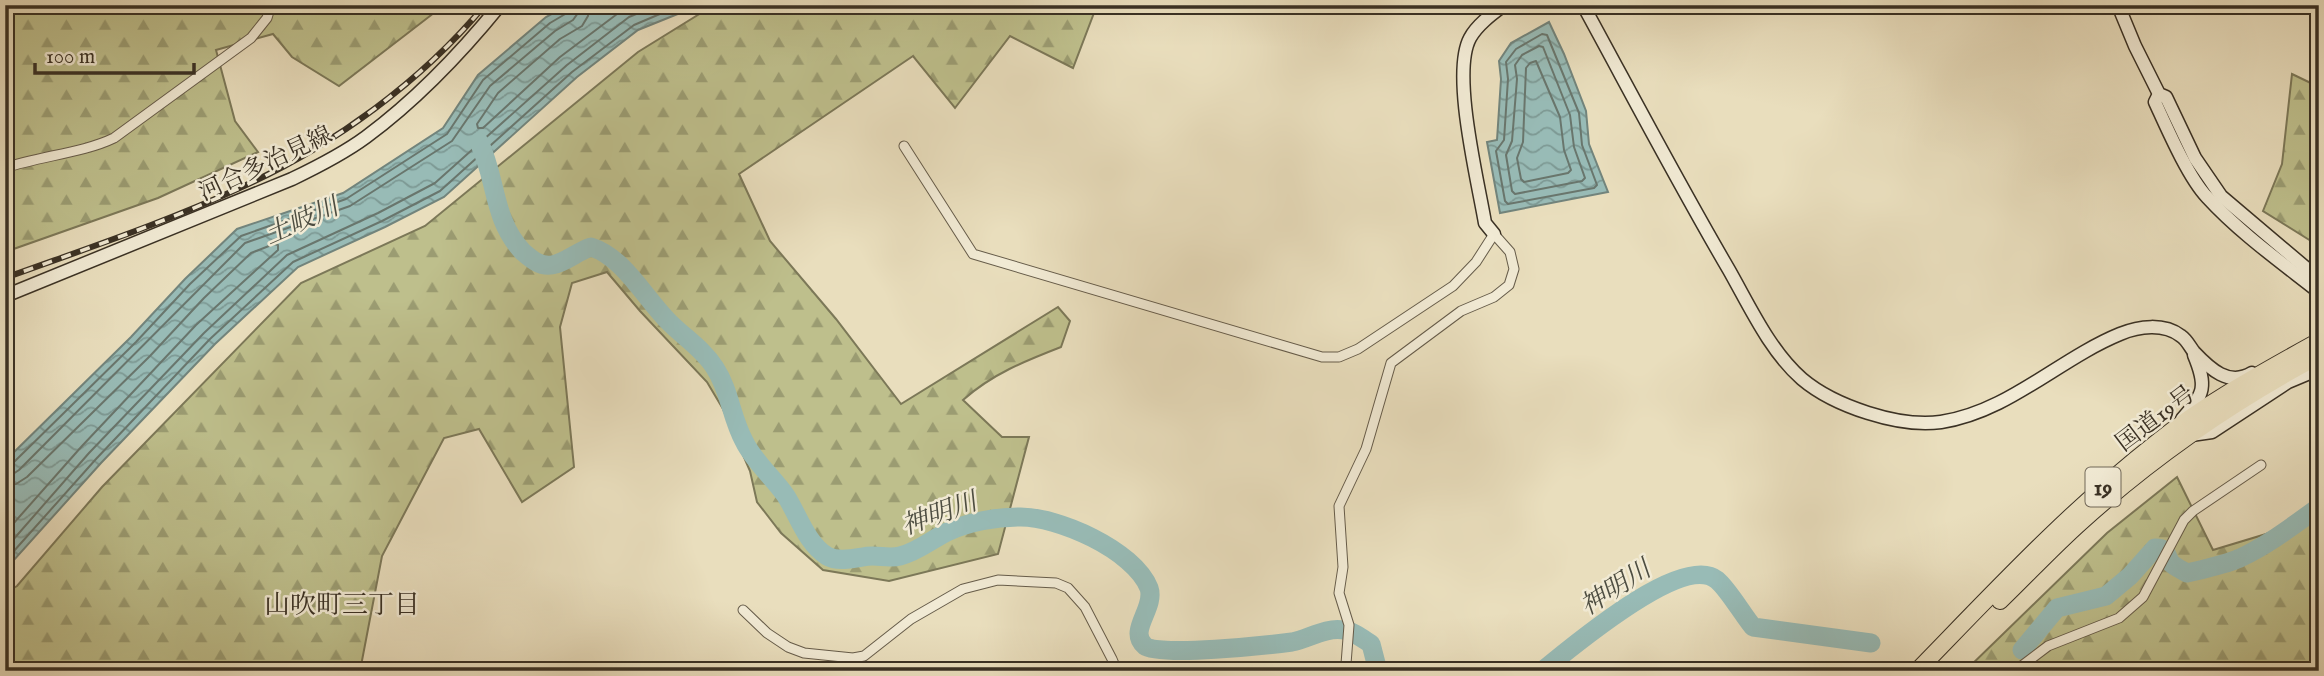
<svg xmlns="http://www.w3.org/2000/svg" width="2324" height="676" viewBox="0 0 2324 676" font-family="'IM FELL English','Noto Serif JP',serif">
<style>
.forest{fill:url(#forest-firs);stroke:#7c7858;stroke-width:2}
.water{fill:url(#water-waves);stroke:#72847c;stroke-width:2}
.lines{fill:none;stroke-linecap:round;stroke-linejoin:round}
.shore{stroke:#69766d;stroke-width:2}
.river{stroke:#98bbb6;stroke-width:19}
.street-casing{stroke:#665c4a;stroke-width:11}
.secondary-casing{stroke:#3a3124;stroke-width:15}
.highway-casing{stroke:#3a3124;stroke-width:18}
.street{stroke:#f1ead4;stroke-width:9}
.secondary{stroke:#f1ead4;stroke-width:12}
.highway{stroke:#e9debd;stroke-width:16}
.rail-casing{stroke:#3a3124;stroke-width:6}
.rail{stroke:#f1ead4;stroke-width:3.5;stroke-dasharray:10;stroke-linecap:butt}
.labels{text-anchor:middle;stroke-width:5;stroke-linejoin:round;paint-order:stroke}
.shield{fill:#f1ead4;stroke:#716859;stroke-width:2}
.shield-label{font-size:23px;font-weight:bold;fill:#3a3124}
.street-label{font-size:24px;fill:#3a3124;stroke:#f1ead4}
.water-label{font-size:26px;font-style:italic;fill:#4d4d41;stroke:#f1ead4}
.neighbourhood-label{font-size:26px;fill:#3a3124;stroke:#f1ead4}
</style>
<defs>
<pattern id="forest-firs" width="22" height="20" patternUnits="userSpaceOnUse" patternTransform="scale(1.75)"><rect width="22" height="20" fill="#bebf8c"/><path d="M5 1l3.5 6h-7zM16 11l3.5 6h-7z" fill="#9b9c72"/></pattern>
<pattern id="water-waves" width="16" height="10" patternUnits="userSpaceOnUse" patternTransform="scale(1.75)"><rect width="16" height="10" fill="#98bbb6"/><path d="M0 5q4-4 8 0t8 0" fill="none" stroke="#7d9994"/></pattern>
</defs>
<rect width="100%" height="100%" fill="#e9debd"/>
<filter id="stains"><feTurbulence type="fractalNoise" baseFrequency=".00286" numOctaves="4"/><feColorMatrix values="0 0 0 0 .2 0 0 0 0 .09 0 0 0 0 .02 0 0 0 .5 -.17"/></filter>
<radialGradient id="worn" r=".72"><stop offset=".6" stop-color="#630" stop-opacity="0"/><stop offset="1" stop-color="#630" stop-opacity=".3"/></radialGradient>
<g class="forest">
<polygon points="5,5 442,5 443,6 339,86 292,57 273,34 216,50 235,121 258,152 158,198 5,252"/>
<path d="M714 5H1097L1073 68 1010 36 955 108 913 56 739 174 770 241 836 319 901 404 1058 307 1070 321 1061 347C1025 361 992 374 963 400L1002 437H1029L998 554 889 581 823 570 781 533 757 502 750 471 723 409 707 382 640 311 607 272 572 283 560 327 574 467 522 502 479 429 444 438 382 556 360 671H5V593L17 586 102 487 301 283 425 226 638 52Z"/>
<polygon points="2292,74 2319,87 2319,246 2263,211 2282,164"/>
<polygon points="2177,477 2213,550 2319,518 2319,671 1965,671 2107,533"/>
</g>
<g class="water">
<polygon points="568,5 700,5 638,30 577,77 444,197 385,227 298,267 215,344 101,463 5,570 5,461 131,337 185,279 237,229 343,193 443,128 478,75 546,17"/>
<polygon points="1549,22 1564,54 1586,111 1589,144 1608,192 1500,213 1487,142 1497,140 1501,79 1499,61 1511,43"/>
</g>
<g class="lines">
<g class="shore">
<polyline points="589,5 588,16 582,26 560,39 498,93 477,124 478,128 483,128 560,57 629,5"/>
<polygon points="1542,34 1547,35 1579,113 1582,145 1597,185 1594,188 1508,204 1505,201 1496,151 1504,140 1508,79 1506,62 1516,49"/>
<polygon points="1539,46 1543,47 1570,115 1574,147 1585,178 1582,181 1515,194 1512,191 1506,155 1512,141 1517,79 1515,65 1522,55"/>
<polygon points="1536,61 1560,117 1564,150 1571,170 1568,173 1524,182 1521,179 1517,158 1523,142 1526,68 1530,63"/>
<polyline points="5,466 13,463 136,342 190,284 241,236 346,199 447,134 483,80 550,23 567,13 570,5"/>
<polyline points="5,475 13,474 19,470 245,243 350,206 452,141 490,86 555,31 573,20 578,13 579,5"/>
<polyline points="5,485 16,484 27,477 150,356 204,298 251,253 274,244 278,245 278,250 196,325 82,446 5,533"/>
<polyline points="5,549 89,453 204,333 287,255 378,213 435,183 567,65 629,17 658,5"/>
<polyline points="5,561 96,459 210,339 293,262 382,221 440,191 572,72 634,25 681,5"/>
</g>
<g class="river">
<path d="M479 142C497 179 492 219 523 252 531 259 540 267 552 265 565 263 578 251 591 247 624 257 646 300 670 323 685 338 704 350 715 368 730 391 731 417 744 441 754 462 773 477 786 496 798 515 807 544 827 556 837 562 852 559 863 557 875 554 888 559 900 556 917 552 931 540 947 532 968 522 996 517 1019 517 1057 516 1134 550 1149 588 1156 608 1127 631 1145 646 1159 657 1269 645 1292 642 1308 639 1326 627 1343 630 1353 631 1363 639 1371 644L1378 671"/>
<path d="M2022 650 2057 608 2106 596 2130 576 2155 548C2168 548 2165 554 2171 563 2175 567 2182 570 2187 573 2204 569 2224 565 2240 558 2268 545 2294 525 2319 507"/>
<path d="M1542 671C1570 649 1682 552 1717 580 1728 589 1743 615 1753 627L1871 643"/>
</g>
<g class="street-casing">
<g id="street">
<polyline points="904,146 973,254 1322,357 1339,357 1358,349 1453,286 1476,262 1494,234 1510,252 1514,269 1509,285 1494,297 1461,311 1391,363 1366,449 1339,506 1343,567 1339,593 1349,625 1346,664 1349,671"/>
<path d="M5 168C40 156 83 153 114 138L251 38 267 18 271 5"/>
<polyline points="743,610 767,633 788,647 804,653 853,658 864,656 911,619 963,589 998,580 1056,583 1068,588 1085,607 1112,659 1117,671"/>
<polyline points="2015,671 2048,646 2119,618 2143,597 2184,520 2193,511 2261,465"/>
</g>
</g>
<g class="secondary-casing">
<g id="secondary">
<path d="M1583 5C1631 93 1678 183 1729 270 1750 307 1770 351 1802 379 1834 406 1899 428 1941 422 2008 412 2059 359 2120 334 2139 326 2164 323 2181 336 2187 340 2190 347 2194 352 2210 369 2229 387 2252 373"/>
<polyline points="2118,5 2135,46 2159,94 2166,97 2195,158 2221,196 2319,279"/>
<path d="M2159 94 2155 102C2167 128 2188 177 2207 197 2240 233 2281 262 2319 292"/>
<path d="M1494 234 1485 223C1478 181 1451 73 1470 38 1477 25 1492 14 1504 5"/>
<path d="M5 296 292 179C317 167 343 154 366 137 416 100 461 53 500 5"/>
<path d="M2182 419C2205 394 2207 386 2194 355"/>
<polyline points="2191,435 2212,432 2288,382 2319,369"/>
</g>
</g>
<g class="highway-casing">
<g id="highway">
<path d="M2000 601C2027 575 2053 547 2081 522 2152 458 2234 401 2319 356"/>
<path d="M1917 671C1994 592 2069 511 2156 443 2206 403 2263 372 2319 341"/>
</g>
</g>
<use href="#street" class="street"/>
<use href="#secondary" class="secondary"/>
<use href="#highway" class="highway"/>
<g class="rail-casing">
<path id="rail" d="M5 278C85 249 167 222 244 186 334 145 421 82 485 5"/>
</g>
<use href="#rail" class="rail"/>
</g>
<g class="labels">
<rect class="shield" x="2085.5" y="467.5" width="35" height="39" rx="5"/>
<g class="shield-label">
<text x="2103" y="495">19</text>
</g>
<g class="street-label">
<text transform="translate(265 163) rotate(-25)" y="8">河合多治見線</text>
<text transform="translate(2155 418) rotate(-37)" y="8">国道19号</text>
</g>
<g class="water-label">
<text transform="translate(301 220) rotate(-24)" y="9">土岐川</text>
<text transform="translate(939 513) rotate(-20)" y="9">神明川</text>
<text transform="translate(1615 587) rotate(-33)" y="9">神明川</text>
</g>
<g class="neighbourhood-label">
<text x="342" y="613">山吹町三丁目</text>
</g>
</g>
<rect width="2324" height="676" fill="none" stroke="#e9debd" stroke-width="28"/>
<rect x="7" y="7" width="2310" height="662" fill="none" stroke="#3a3124" stroke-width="3.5"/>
<rect x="14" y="14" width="2296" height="648" fill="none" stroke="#3a3124" stroke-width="2"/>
<path d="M35 63v10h159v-10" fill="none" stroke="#3a3124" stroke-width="3.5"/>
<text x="46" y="63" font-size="21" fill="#3a3124" stroke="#f1ead4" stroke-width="5" paint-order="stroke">100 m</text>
<rect width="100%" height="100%" filter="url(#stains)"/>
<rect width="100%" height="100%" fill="url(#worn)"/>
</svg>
